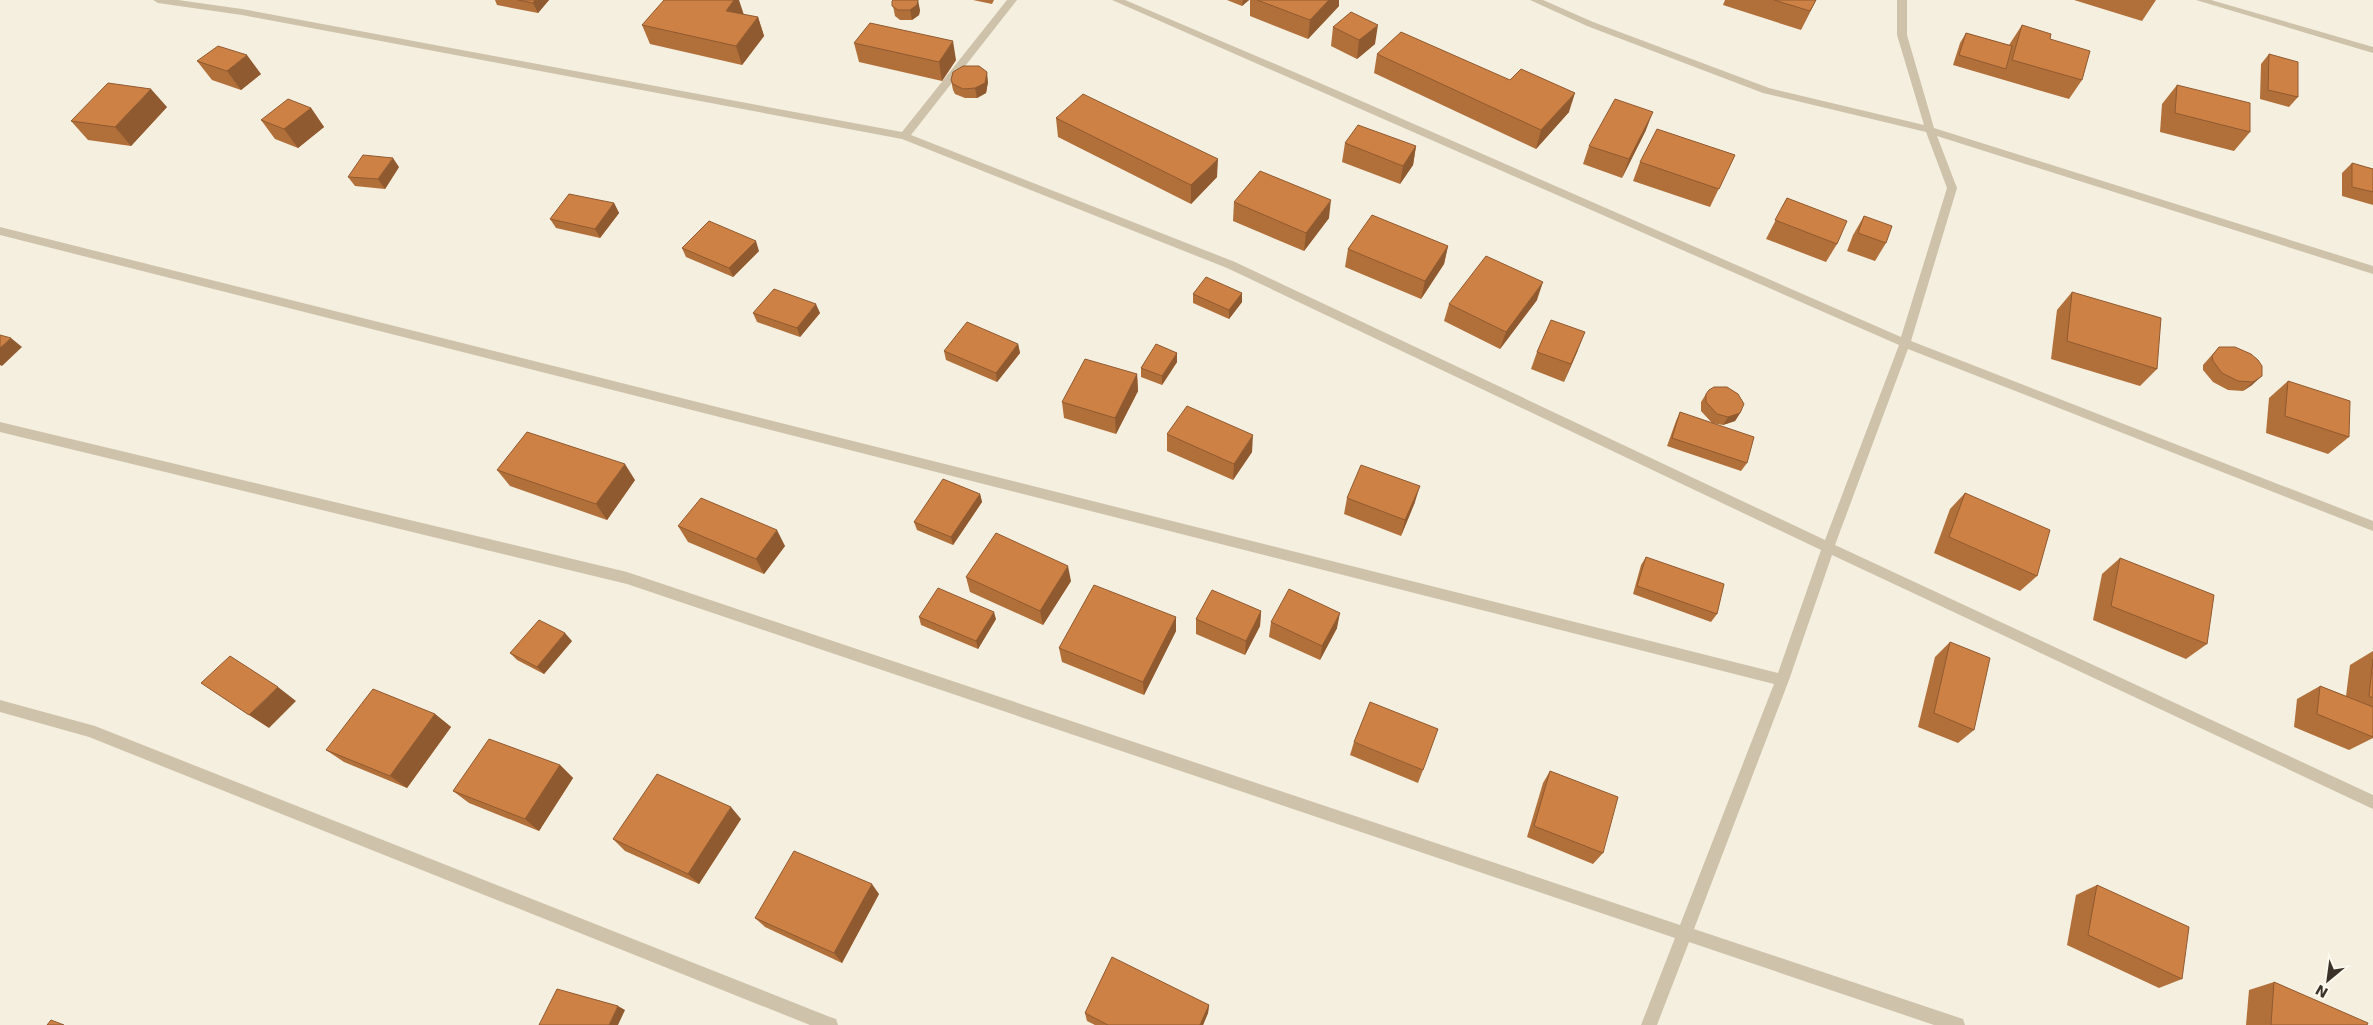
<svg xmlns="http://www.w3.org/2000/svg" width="2373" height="1025" viewBox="0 0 2373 1025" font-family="'DejaVu Sans',sans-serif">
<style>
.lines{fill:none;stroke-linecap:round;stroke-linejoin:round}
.minor{fill:#cec2aa;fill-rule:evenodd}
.wall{fill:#b16f3a}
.shaded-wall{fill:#905a30}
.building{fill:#ce8144;stroke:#905a30}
</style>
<rect width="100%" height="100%" fill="#f5efdf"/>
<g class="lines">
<g class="minor">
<polygon points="153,0 178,0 242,9 902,132 1007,0 1017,0 911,135 1235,262 1825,540 1899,345 1112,0 1125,0 1343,93 1901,337 1947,188 1926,132 1763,93 1587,26 1530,0 1543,0 1593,22 1769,88 1924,125 1897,35 1897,0 1907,0 1907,35 1934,128 2373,266 2373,274 1937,136 1957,188 1911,341 2373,521 2373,531 1908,349 1835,545 2373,795 2373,809 1832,555 1789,680 1694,929 1957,1017 1963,1019 1965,1025 1934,1025 1689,942 1657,1025 1641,1025 1675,938 627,584 0,432 0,422 627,572 1680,925 1774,684 0,235 0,227 1778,673 1821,550 1227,268 902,139 242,15 158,3"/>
<polygon points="2196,0 2211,0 2373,47 2373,53"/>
<polygon points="0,700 95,726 830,1017 836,1019 838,1025 810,1025 89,737 0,712"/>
</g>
</g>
<g class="wall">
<polygon points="495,0 549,0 538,13 497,5"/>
<polygon points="973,0 994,0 992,4"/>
<polygon points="1227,0 1249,0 1242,6"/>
<polygon points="1250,0 1339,0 1339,6 1308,39 1250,16"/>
<polygon points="1725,0 1816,0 1801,30 1723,5"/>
<polygon points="2074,0 2156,0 2142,21"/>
<polygon points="892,1 920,10 919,15 912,20 900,20 895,16"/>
<polygon points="744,15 758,17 764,36 742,65 650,44 642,25"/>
<polygon points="2022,25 2050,39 2082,80 2069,99 1953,65 1960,43 1966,33 2009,45"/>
<polygon points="1333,27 1375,44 1357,59 1331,46"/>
<polygon points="854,43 956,60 942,81 859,62"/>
<polygon points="1377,54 1569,112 1536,149 1374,73"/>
<polygon points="2269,54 2298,97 2289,107 2260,99 2261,64"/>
<polygon points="197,61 261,74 241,90 212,80"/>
<polygon points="951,80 988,82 986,93 977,98 965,98 955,94 953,90"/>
<polygon points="2177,85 2250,132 2234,151 2160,132 2162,104"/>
<polygon points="167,107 131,146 88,140 71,121"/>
<polygon points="311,108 324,127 298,148 275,139 261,120"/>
<polygon points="1056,118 1217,177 1191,204 1058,137"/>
<polygon points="1646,130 1622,178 1583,164 1589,146"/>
<polygon points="1345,143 1416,146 1413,165 1400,184 1342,162"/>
<polygon points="1735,155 1710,207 1633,181 1640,162"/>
<polygon points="2352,163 2373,169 2373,205 2342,196 2342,173"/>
<polygon points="399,167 385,189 355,186 348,177"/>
<polygon points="1787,198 1837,244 1826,262 1766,239"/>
<polygon points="1234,202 1329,218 1304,251 1233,221"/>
<polygon points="614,203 619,213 600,238 556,228 550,219"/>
<polygon points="1864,216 1886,243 1875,261 1847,251 1853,235"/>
<polygon points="1448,246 1444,264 1421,299 1345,267 1348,249"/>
<polygon points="682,248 759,251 733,277 686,257"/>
<polygon points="2072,292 2157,369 2140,386 2051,359 2057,310"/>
<polygon points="1242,293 1242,302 1229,319 1193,303 1193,294"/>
<polygon points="1537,300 1500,349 1444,321 1449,304"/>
<polygon points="753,313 820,313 800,337 757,322"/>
<polygon points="1018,344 1020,353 997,382 946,360 944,351"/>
<polygon points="2219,347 2262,366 2252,385 2243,391 2228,390 2213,382 2203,370 2203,365"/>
<polygon points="1578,350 1564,382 1531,369 1537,352"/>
<polygon points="1177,353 1177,362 1162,385 1141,377 1141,368"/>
<polygon points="1137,374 1138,391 1116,434 1064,418 1062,402"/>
<polygon points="2288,381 2349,437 2328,454 2266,433 2269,398"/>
<polygon points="1706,394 1740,413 1735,421 1723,425 1712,423 1701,411 1701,402"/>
<polygon points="1680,412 1747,463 1741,471 1667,446 1676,421"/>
<polygon points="1167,434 1252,452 1233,480 1167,451"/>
<polygon points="497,470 635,480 607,520 510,486"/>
<polygon points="1965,493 2037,576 2020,591 1934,553 1950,509"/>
<polygon points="980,494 982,502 953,545 917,530 914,522"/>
<polygon points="1347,498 1415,502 1401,536 1344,514"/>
<polygon points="678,526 785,546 764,574 688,542"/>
<polygon points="1646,557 1717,614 1711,622 1633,594 1641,565"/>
<polygon points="2120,558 2207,644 2186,659 2093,620 2102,574"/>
<polygon points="966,577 1071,581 1043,625 970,592"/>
<polygon points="1261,611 1260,626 1245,655 1196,634 1196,619"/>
<polygon points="919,617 996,619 978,649 921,625"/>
<polygon points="1176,617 1176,631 1144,695 1062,662 1059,648"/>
<polygon points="1271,622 1337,628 1320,660 1269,637"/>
<polygon points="572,641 544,674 517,660 510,653"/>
<polygon points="1950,642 1974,730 1958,743 1918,727 1935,657"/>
<polygon points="2373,651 2373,738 2349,750 2294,727 2297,699 2320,686 2346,696 2350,665"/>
<polygon points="435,714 451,727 407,788 344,762 326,750"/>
<polygon points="1354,742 1423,770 1418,783 1350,755"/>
<polygon points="560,765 573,778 539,831 469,803 453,791"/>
<polygon points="1550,771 1603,853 1593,864 1527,837 1543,783"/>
<polygon points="741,819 699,884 625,851 613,839"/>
<polygon points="2097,885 2182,979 2159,988 2067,945 2076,895"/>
<polygon points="879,894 842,963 765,927 755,918"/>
<polygon points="2274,982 2367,1025 2246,1025 2249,990"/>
<polygon points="1209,1005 1208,1013 1203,1025 1095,1025 1087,1021 1085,1013"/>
</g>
<g class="shaded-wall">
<polygon points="535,0 549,0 538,13 533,3"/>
<polygon points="734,0 739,0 744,15 726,11"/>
<polygon points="918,0 920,10 919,15 912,20 910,10"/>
<polygon points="1243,0 1249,0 1242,6"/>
<polygon points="1329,0 1339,0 1339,6 1308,39 1310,20"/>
<polygon points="1816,0 1801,30 1810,11"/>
<polygon points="758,17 764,36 742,65 736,46"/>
<polygon points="1378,25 1375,44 1357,59 1359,40"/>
<polygon points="953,41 956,60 942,81 939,62"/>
<polygon points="247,55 261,74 241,90 227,71"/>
<polygon points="987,72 988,82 986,93 977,98 975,88"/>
<polygon points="151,89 167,107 131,146 115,127"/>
<polygon points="1575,93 1569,112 1536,149 1541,130"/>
<polygon points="311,108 324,127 298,148 284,129"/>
<polygon points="1653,112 1646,130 1622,178 1629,159"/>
<polygon points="1416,146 1413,165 1400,184 1403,166"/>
<polygon points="393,158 399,167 385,189 378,179"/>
<polygon points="1218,159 1217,177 1191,204 1191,185"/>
<polygon points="1331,200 1329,218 1304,251 1306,233"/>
<polygon points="614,203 619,213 600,238 595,229"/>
<polygon points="756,241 759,251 733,277 729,268"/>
<polygon points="1448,246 1444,264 1421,299 1425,281"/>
<polygon points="1543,282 1537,300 1500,349 1506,332"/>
<polygon points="1242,293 1242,302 1229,319 1229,310"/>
<polygon points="816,304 820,313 800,337 797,328"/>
<polygon points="1585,332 1578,350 1564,382 1571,364"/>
<polygon points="11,338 22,347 2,366 0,365 0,348"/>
<polygon points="1018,344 1020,353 997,382 996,373"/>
<polygon points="1177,353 1177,362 1162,385 1162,376"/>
<polygon points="1137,374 1138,391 1116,434 1115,418"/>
<polygon points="2262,376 2252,385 2243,391 2253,382"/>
<polygon points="1740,413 1735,421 1723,425 1728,417"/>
<polygon points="1253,435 1252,452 1233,480 1234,464"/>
<polygon points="625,464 635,480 607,520 596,504"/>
<polygon points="1420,486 1415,502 1401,536 1405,520"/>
<polygon points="980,494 982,502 953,545 951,537"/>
<polygon points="777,530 785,546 764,574 756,559"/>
<polygon points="1068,566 1071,581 1043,625 1040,611"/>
<polygon points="1261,611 1260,626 1245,655 1246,641"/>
<polygon points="994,612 996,619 978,649 976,641"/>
<polygon points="1340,613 1337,628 1320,660 1322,646"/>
<polygon points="1176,617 1176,631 1144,695 1143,682"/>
<polygon points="565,633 572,641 544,674 537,667"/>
<polygon points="278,687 296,701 269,728 249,715"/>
<polygon points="435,714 451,727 407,788 390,776"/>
<polygon points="560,765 573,778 539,831 525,819"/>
<polygon points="731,807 741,819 699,884 688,874"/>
<polygon points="872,884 879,894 842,963 834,953"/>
<polygon points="1209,1005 1208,1013 1203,1025 1200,1025"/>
<polygon points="618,1006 625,1010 618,1025 609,1025"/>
</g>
<g class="building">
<polygon points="518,0 535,0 533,3"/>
<polygon points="664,0 734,0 726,11 758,17 736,46 642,25"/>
<polygon points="893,0 918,0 917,5 910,10 898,10 892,6 892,1"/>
<polygon points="1257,0 1329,0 1310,20"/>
<polygon points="1774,0 1816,0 1810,11"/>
<polygon points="1351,12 1378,25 1359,40 1333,27"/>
<polygon points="870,23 953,41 939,62 854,43"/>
<polygon points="2022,25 2051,34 2050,39 2090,51 2082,80 2012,60"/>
<polygon points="1401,32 1510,80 1521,69 1575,93 1541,130 1377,54"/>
<polygon points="1966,33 2012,46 2006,69 1959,55"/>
<polygon points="218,46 247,55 227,71 197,61"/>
<polygon points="2269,54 2298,62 2298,97 2268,90"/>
<polygon points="963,66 979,66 987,72 985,83 975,88 963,89 953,84 951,80 953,72"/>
<polygon points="108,83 151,89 115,127 71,121"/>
<polygon points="2177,85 2250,103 2250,132 2175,113"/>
<polygon points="1083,94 1218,159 1191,185 1056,118"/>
<polygon points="288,99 311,108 284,129 261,120"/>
<polygon points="1615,99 1653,112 1629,159 1589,146"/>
<polygon points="1358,125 1416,146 1403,166 1345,143"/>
<polygon points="1657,129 1735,155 1719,189 1640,162"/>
<polygon points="363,155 393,158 378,179 348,177"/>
<polygon points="2352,163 2373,169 2373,192 2352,187"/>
<polygon points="1260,171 1331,200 1306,233 1234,202"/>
<polygon points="569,194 614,203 595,229 550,219"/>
<polygon points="1787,198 1847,221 1837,244 1775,220"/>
<polygon points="1372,215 1448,246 1425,281 1348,249"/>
<polygon points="1864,216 1892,226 1886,243 1858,233"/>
<polygon points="709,221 756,241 729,268 682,248"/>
<polygon points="1486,256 1543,282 1506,332 1449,304"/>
<polygon points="1206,277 1242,293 1229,310 1193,294"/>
<polygon points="774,289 816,304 797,328 753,313"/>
<polygon points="2072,292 2161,318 2157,369 2067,341"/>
<polygon points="1551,320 1585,332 1571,364 1537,352"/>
<polygon points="967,322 1018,344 996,373 944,351"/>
<polygon points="0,335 11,338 0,348"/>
<polygon points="1156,344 1177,353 1162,376 1141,368"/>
<polygon points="2219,347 2235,347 2251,354 2258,360 2262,366 2262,376 2253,382 2238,381 2222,373 2213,361 2212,356"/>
<polygon points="1085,359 1137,374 1115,418 1062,402"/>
<polygon points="2288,381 2350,401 2349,437 2285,416"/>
<polygon points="1714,387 1727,387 1738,394 1744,404 1740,413 1728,417 1717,414 1706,402 1706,394 1709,390"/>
<polygon points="1187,406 1253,435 1234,464 1167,434"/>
<polygon points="1680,412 1754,437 1747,463 1672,438"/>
<polygon points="527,432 625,464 596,504 497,470"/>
<polygon points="1361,465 1420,486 1405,520 1347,498"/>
<polygon points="943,479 980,494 951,537 914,522"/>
<polygon points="1965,493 2050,530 2037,576 1949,537"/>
<polygon points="701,498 777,530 756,559 678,526"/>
<polygon points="996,533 1068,566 1040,611 966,577"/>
<polygon points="1646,557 1724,584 1717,614 1637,586"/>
<polygon points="2120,558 2214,595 2207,644 2111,606"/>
<polygon points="1094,585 1176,617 1143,682 1059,648"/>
<polygon points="938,588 994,612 976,641 919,617"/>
<polygon points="1289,589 1340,613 1322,646 1271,622"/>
<polygon points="1212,590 1261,611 1246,641 1196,619"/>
<polygon points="539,620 565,633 537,667 510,653"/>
<polygon points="1950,642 1990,658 1974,730 1934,713"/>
<polygon points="230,656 278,687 249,715 201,683"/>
<polygon points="2373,659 2373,698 2369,696"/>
<polygon points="2320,686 2373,707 2373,737 2317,714"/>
<polygon points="373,689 435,714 390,776 326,750"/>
<polygon points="1370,702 1438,729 1423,770 1354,742"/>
<polygon points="489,739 560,765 525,819 453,791"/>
<polygon points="1550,771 1618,797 1603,853 1534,826"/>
<polygon points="657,774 731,807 688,874 613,839"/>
<polygon points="794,851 872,884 834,953 755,918"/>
<polygon points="2097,885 2189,927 2182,979 2088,935"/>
<polygon points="1112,957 1209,1005 1200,1025 1108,1025 1085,1013"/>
<polygon points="2274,982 2368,1023 2367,1025 2271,1025"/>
<polygon points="557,989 618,1006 609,1025 539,1025"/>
<polygon points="51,1020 64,1025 47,1025"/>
</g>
<g transform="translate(2328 980) rotate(209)" stroke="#fbf8ed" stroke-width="4" paint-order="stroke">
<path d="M0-4L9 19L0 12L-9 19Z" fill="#3b332a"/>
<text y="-8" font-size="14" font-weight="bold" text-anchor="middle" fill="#3b332a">N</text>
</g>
</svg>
